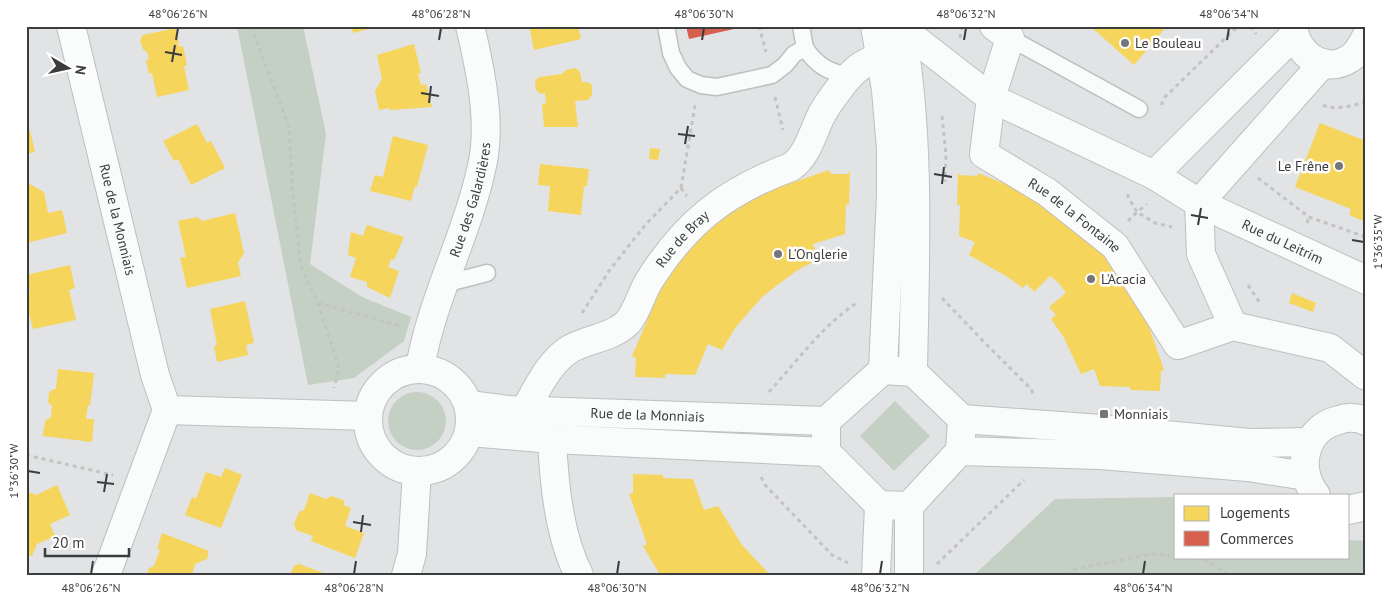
<svg xmlns="http://www.w3.org/2000/svg" width="1392" height="601" viewBox="0 0 1392 601" font-family="'PT Sans',sans-serif">
<style>
.green{fill:#c4d0c3}
.homes{fill:#f6d55c}
.shops{fill:#d6604d}
.lines{fill:none;stroke-linecap:round;stroke-linejoin:round}
.service-casing{stroke:#bebfc0;stroke-width:19}
.minor-casing{stroke:#bebfc0;stroke-width:30}
.tertiary-casing{stroke:#bebfc0;stroke-width:30}
.path{stroke:#c3c3c4;stroke-width:3;stroke-dasharray:4 4;stroke-linecap:butt}
.service{stroke:#fafbfb;stroke-width:16}
.minor{stroke:#fafbfb;stroke-width:28}
.tertiary{stroke:#fafbfb;stroke-width:28}
.ticks{fill:none;stroke:#3b3c3d;stroke-width:2}
.poi-dot{fill:#757678;stroke:#fff;stroke-width:2}
.labels{text-anchor:middle;stroke-width:5;stroke-linejoin:round;paint-order:stroke}
.poi-label{font-size:14px;fill:#3b3c3d;stroke:#fff;text-anchor:start}
.street-label{font-size:14px;fill:#3b3c3d;stroke:#fff}
.neatline{fill:none;stroke:#3b3c3d;stroke-width:2}
.ticks-label{font-size:12px;text-anchor:middle;fill:#3b3c3d}
</style>
<rect width="100%" height="100%" fill="#e1e3e5"/>
<g class="green">
<polygon points="237,26 303,26 326,134 310,264 362,297 411,317 404,341 354,378 308,385"/>
<circle cx="417" cy="421" r="29"/>
<polygon points="895,401 930,436 894,471 860,436"/>
<polygon points="1176,497 1176,557 1348,557 1348,540 1366,541 1366,575 974,575 1055,499"/>
</g>
<g class="homes">
<polygon points="351,26 377,26 377,27 353,33"/>
<polygon points="529,26 578,26 581,39 534,50"/>
<polygon points="1090,26 1167,26 1134,65"/>
<polygon points="176,28 179,47 183,46 187,65 184,66 189,90 157,97 152,73 149,74 146,60 149,59 147,52 143,49 140,40 143,35"/>
<polygon points="414,44 421,73 418,74 421,85 426,84 432,107 390,110 389,108 379,110 375,91 382,79 377,55"/>
<polygon points="576,68 580,72 582,82 587,82 592,85 592,95 588,100 575,101 578,127 544,127 542,104 546,103 545,93 541,94 536,90 535,81 539,77 562,74 566,70"/>
<polygon points="1320,123 1366,141 1366,222 1349,215 1351,209 1295,187"/>
<polygon points="197,124 207,143 211,141 225,168 191,185 178,159 174,161 163,141"/>
<polygon points="26,130 30,130 35,152 26,154"/>
<polygon points="393,136 428,145 417,187 415,186 411,201 370,191 375,175 383,177"/>
<polygon points="650,148 660,149 658,160 649,159"/>
<polygon points="540,164 589,169 587,186 584,186 581,215 548,211 550,186 538,185"/>
<polygon points="829,170 831,174 848,174 850,170 849,205 846,204 845,234 813,244 818,259 796,271 763,296 735,328 722,350 708,344 695,375 665,374 665,378 635,377 636,358 632,356 653,307 649,306 665,280 683,256 704,235 727,215 752,198 778,184 780,187"/>
<polygon points="958,173 959,173 959,175 977,176 978,173 1027,193 1100,245 1147,321 1164,370 1161,371 1160,391 1130,390 1130,387 1100,386 1094,369 1081,374 1063,336 1051,319 1056,315 1049,307 1066,293 1059,283 1050,276 1034,292 1027,284 1023,288 1006,276 969,255 975,242 959,236 960,205 957,205"/>
<polygon points="26,182 44,192 48,213 62,210 67,233 26,243"/>
<polygon points="235,213 244,253 238,263 241,276 187,288 180,258 186,257 178,221 197,217 202,221"/>
<polygon points="367,225 404,237 394,260 391,259 388,267 399,271 390,298 367,287 367,282 350,277 356,258 348,255 351,232 363,236"/>
<polygon points="70,265 75,288 69,290 76,320 33,329 29,313 27,313 26,308 26,292 30,291 26,275"/>
<polygon points="1292,293 1316,303 1313,312 1289,303"/>
<polygon points="245,301 254,343 246,345 248,355 217,362 214,346 217,345 210,309"/>
<polygon points="58,369 94,373 90,406 88,405 86,419 94,419 92,442 43,436 45,421 51,417 52,406 48,402 49,392 54,389 56,389"/>
<polygon points="225,468 242,475 221,528 185,515 192,497 196,499 206,472 221,477"/>
<polygon points="633,474 663,475 663,478 693,479 704,510 718,506 742,545 770,575 660,575 643,546 647,544 629,494 633,493"/>
<polygon points="57,485 70,515 50,524 55,536 37,544 32,556 26,554 26,491 36,495"/>
<polygon points="310,493 326,499 332,496 345,501 343,505 351,508 345,526 364,533 355,558 311,541 313,536 296,530 294,524 299,512 304,510"/>
<polygon points="162,533 209,551 207,559 195,564 192,575 147,575 149,568 154,566 160,550 157,549"/>
<polygon points="299,564 329,575 290,575 294,566"/>
</g>
<polygon class="shops" points="686,26 743,26 743,27 689,39"/>
<g class="lines">
<g class="service-casing">
<g id="service">
<path d="M666 26 671 53 678 68 687 79 701 85 717 87 772 75 785 65 794 54 805 48C818 67 828 71 850 77"/>
<polyline points="801,26 805,48"/>
<polyline points="1010,38 1139,109"/>
<polyline points="444,284 487,273"/>
</g>
</g>
<g class="minor-casing">
<g id="minor">
<path id="s1" d="M71 26 155 375 167 410 106 575"/>
<path id="s2" d="M994 26 1010 38 991 98 984 154 1047 192 1115 246 1178 345 1233 326"/>
<path d="M1293 26C1295 53 1324 75 1349 59 1358 54 1361 46 1366 37"/>
<path id="s3" d="M902 29 991 98 1154 175 1199 203 1366 280"/>
<polyline points="1323,63 1199,203 1201,254 1233,326 1330,348 1366,376"/>
<polyline points="1154,175 1294,35"/>
<path id="s4" d="M420 368C432 297 469 232 483 161 491 119 480 68 470 26"/>
<circle cx="419" cy="420" r="51"/>
<path id="s5" d="M469 405 509 410 826 421"/>
<polyline points="167,410 368,416"/>
<path id="s6" d="M525 410C537 389 549 362 570 349 588 339 614 337 628 322 638 310 641 294 649 281 686 222 726 191 791 167 807 156 812 135 820 118 826 105 846 78 857 69 864 63 873 60 881 56"/>
<polyline points="469,432 552,439 826,452"/>
<path d="M552 439C554 483 559 536 579 575"/>
<polyline points="406,575 412,554 417,471"/>
</g>
</g>
<g class="tertiary-casing">
<g id="tertiary">
<polyline points="875,26 886,90 891,149 891,195 883,370"/>
<path d="M901 26C921 141 915 256 913 372"/>
<polygon points="883,370 913,372 962,419 960,451 909,506 879,505 826,452 826,421"/>
<polyline points="962,419 1101,429 1250,443 1309,442"/>
<polyline points="960,451 1100,455 1248,467 1306,476"/>
<path d="M1316 495C1295 469 1304 428 1339 420 1347 417 1358 417 1366 421"/>
<polyline points="1348,510 1366,506"/>
<polyline points="876,575 879,505"/>
<polyline points="909,575 909,506"/>
</g>
</g>
<g class="path">
<polyline points="251,26 289,127 293,196 301,267 318,303 339,368 334,388"/>
<polyline points="759,26 766,52"/>
<polyline points="1251,26 1256,34"/>
<polyline points="960,38 962,26"/>
<polyline points="775,97 783,130"/>
<polyline points="1161,105 1165,97 1238,26"/>
<path d="M1323 105C1333 111 1355 105 1366 102"/>
<polyline points="942,116 946,155 945,182"/>
<polyline points="1258,178 1309,217 1366,237"/>
<polyline points="681,188 695,105"/>
<polyline points="1128,194 1128,197 1137,212 1147,204"/>
<polyline points="1128,221 1137,212 1155,223 1172,227"/>
<polyline points="1307,223 1309,217"/>
<polyline points="1248,285 1260,303"/>
<polyline points="942,298 986,344 1031,389 1035,397"/>
<polyline points="318,303 401,326"/>
<polyline points="582,313 609,271 646,224 681,188 687,196"/>
<path d="M769 392C797 361 823 325 858 302"/>
<polyline points="26,455 113,475"/>
<polyline points="761,477 766,486 832,555 848,563"/>
<polyline points="1188,557 1204,559 1229,575"/>
<polyline points="937,564 1024,480"/>
<polyline points="1067,575 1075,569 1152,554 1176,556"/>
</g>
<use href="#service" class="service"/>
<use href="#minor" class="minor"/>
<use href="#tertiary" class="tertiary"/>
</g>
<path class="ticks" d="M176 40 178 28M439 40 441 28M702 40 704 28M964 40 966 28M1227 40 1229 28M165 52 182 55M172 62 175 45M421 93 439 96M429 103 431 86M678 134 695 136M685 144 688 126M934 174 952 177M942 184 944 167M1191 215 1208 218M1198 225 1201 208M1352 240 1364 242M28 471 40 473M97 482 114 484M104 492 107 474M353 522 371 525M361 532 363 515M91 574 93 561M354 574 356 561M617 574 619 561M880 574 882 561M1143 574 1145 561"/>
<g class="poi-dot">
<circle cx="1125" cy="43" r="5"/>
<circle cx="1339" cy="166" r="5"/>
<circle cx="778" cy="254" r="5"/>
<circle cx="1091" cy="279" r="5"/>
<rect x="1099" y="409" width="10" height="10" rx="2.5"/>
</g>
<g class="labels">
<g class="poi-label">
<text x="1135" y="48">Le Bouleau</text>
<text x="1329" y="171" text-anchor="end">Le Frêne</text>
<text x="788" y="259">L'Onglerie</text>
<text x="1101" y="284">L'Acacia</text>
<text x="1114" y="419">Monniais</text>
</g>
<g class="street-label">
<text dy="5" stroke="none"><textPath href="#s4" startOffset="176">Rue des Galardières</textPath></text>
<text dy="5" stroke="none"><textPath href="#s2" startOffset="249">Rue de la Fontaine</textPath></text>
<text dy="5" stroke="none"><textPath href="#s1" startOffset="199">Rue de la Monniais</textPath></text>
<text dy="5" stroke="none"><textPath href="#s6" startOffset="241">Rue de Bray</textPath></text>
<text dy="5" stroke="none"><textPath href="#s3" startOffset="438">Rue du Leitrim</textPath></text>
<text dy="5" stroke="none"><textPath href="#s5" startOffset="179">Rue de la Monniais</textPath></text>
</g>
</g>
<rect width="1392" height="601" fill="none" stroke="#ffffff" stroke-width="55"/>
<rect x="1174" y="494" width="175" height="65" fill="#ffffff" stroke="#b1b1b1"/>
<rect x="1184" y="506" width="25" height="15" fill="#f6d55c" stroke="#b1b1b1"/>
<text x="1220" y="518" font-size="15" fill="#3b3c3d">Logements</text>
<rect x="1184" y="531" width="25" height="15" fill="#d6604d" stroke="#b1b1b1"/>
<text x="1220" y="544" font-size="15" fill="#3b3c3d">Commerces</text>
<g transform="translate(68 68) rotate(99)" stroke="#ffffff" stroke-width="4" paint-order="stroke">
<path d="M0-4L9 19L0 12L-9 19Z" fill="#3b3c3d"/>
<text y="-8" font-size="14" font-weight="bold" text-anchor="middle" fill="#3b3c3d">N</text>
</g>
<path d="M45 548v8h84v-8" fill="none" stroke="#3b3c3d" stroke-width="2.5"/>
<text x="52" y="548" font-size="15" fill="#3b3c3d" stroke="#ffffff" stroke-width="4" paint-order="stroke">20 m</text>
<rect x="28" y="28" width="1336" height="546" class="neatline"/>
<g class="ticks-label">
<text x="178" y="18">48°06'26"N</text>
<text x="441" y="18">48°06'28"N</text>
<text x="704" y="18">48°06'30"N</text>
<text x="966" y="18">48°06'32"N</text>
<text x="1229" y="18">48°06'34"N</text>
<text transform="translate(1378 242) rotate(-90)" y="4">1°36'35"W</text>
<text transform="translate(14 471) rotate(-90)" y="4">1°36'30"W</text>
<text x="91" y="592">48°06'26"N</text>
<text x="354" y="592">48°06'28"N</text>
<text x="617" y="592">48°06'30"N</text>
<text x="880" y="592">48°06'32"N</text>
<text x="1143" y="592">48°06'34"N</text>
</g>
</svg>
